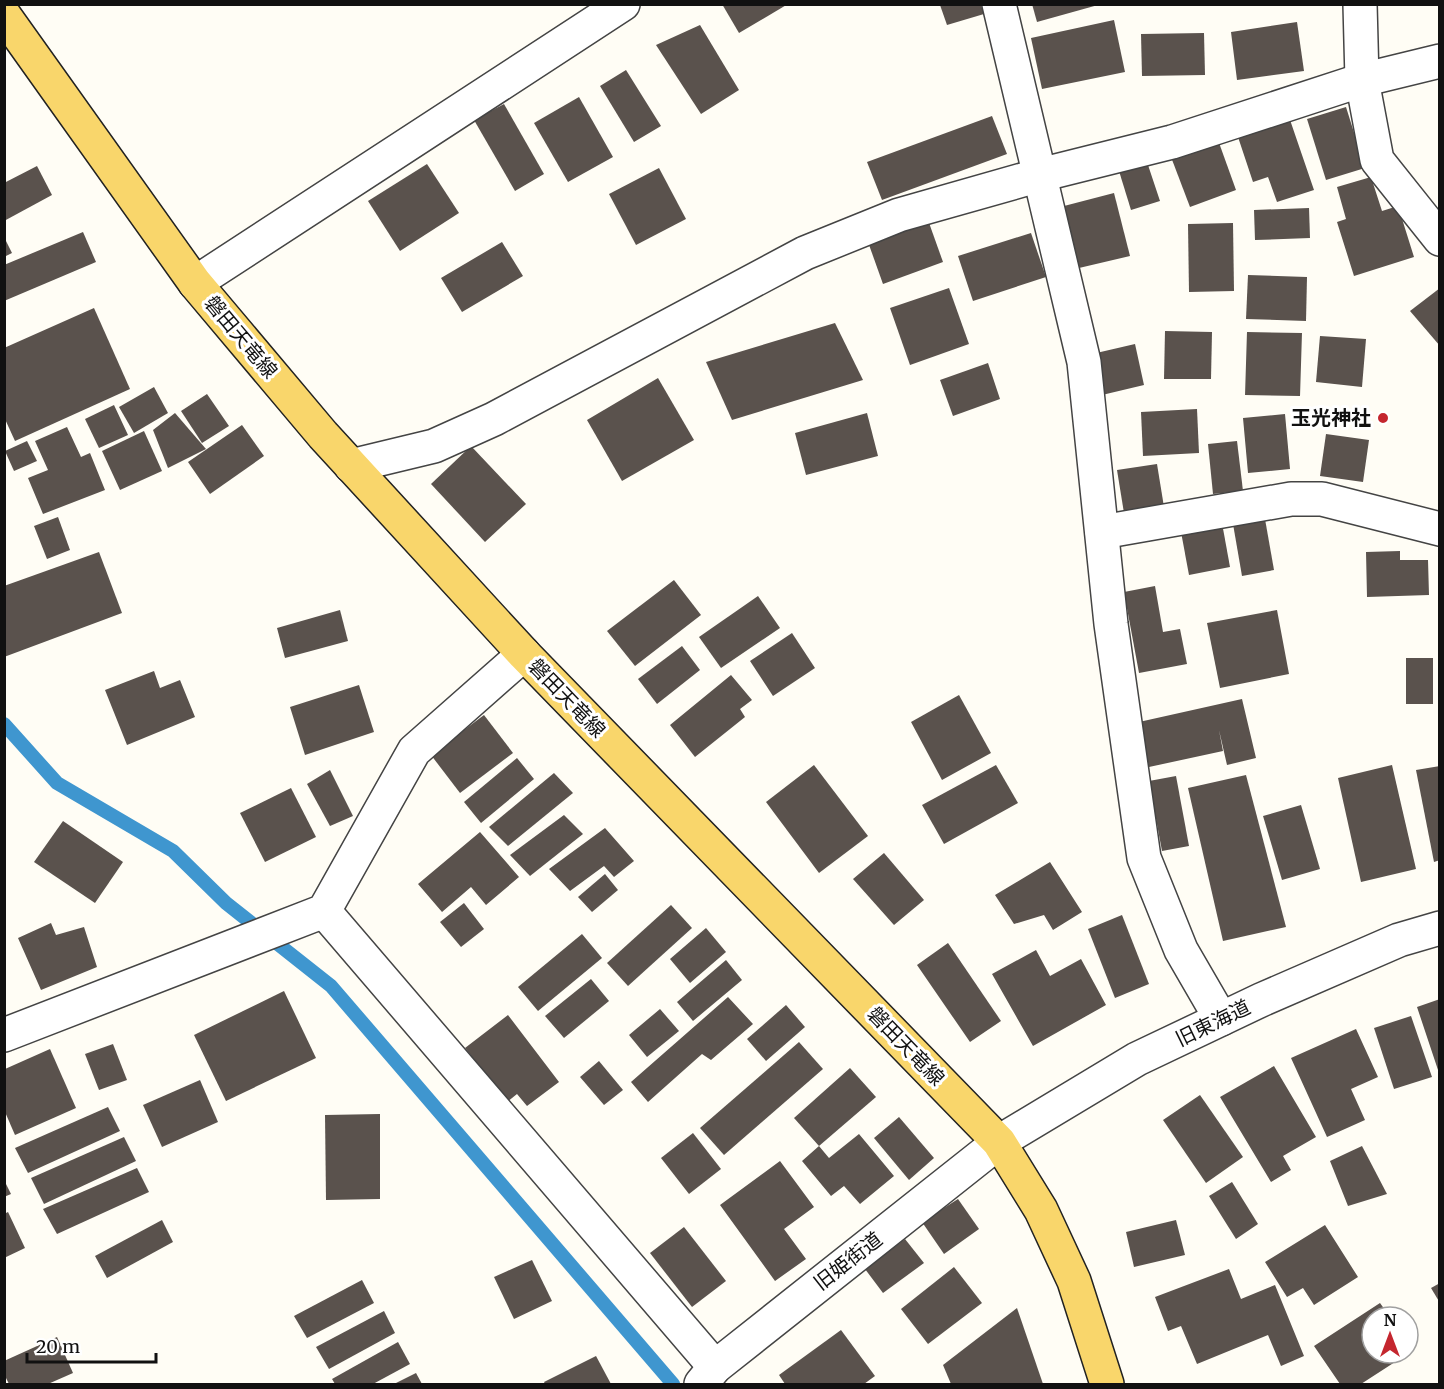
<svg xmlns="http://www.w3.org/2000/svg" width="1444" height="1389" viewBox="0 0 1444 1389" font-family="Merriweather,'Noto Sans JP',serif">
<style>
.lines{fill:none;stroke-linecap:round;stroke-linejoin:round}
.stream{stroke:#3f96cf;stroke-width:14}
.building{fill:#5a524d}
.minor-casing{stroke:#444;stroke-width:36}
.major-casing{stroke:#222;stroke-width:36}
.minor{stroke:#fff;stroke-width:33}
.major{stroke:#f9d66b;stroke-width:33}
.poi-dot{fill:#c4262e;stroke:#fff;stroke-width:2}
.labels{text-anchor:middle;stroke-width:6;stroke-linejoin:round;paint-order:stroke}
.street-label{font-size:20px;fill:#111;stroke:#fff}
.poi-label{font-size:20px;font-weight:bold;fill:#111;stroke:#fff;text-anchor:end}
</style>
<rect width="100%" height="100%" fill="#fffdf5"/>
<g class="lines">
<polyline class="stream" points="4,724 57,783 173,851 226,903 331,986 673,1384"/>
</g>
<g class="building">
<polygon points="722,4 788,4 739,33"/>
<polygon points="1032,4 1097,4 1098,5 1037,22"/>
<polygon points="940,5 981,5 984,14 947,25"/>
<polygon points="1114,20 1125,72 1042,89 1031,38"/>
<polygon points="1297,22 1304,71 1237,80 1231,32"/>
<polygon points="700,25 739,90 701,114 656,45"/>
<polygon points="1204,33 1205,75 1142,76 1141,34"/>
<polygon points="626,70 661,126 634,142 600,86"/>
<polygon points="579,97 613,157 568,182 534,123"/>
<polygon points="504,104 544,174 515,191 474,120"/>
<polygon points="1346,107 1365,168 1326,180 1307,119"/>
<polygon points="1288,114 1314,190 1277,202 1268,177 1253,182 1236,131"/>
<polygon points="992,116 1007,154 882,200 867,162"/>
<polygon points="1218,140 1236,190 1190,207 1171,157"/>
<polygon points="1147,162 1160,201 1131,210 1119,171"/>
<polygon points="427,164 459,213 400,251 368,201"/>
<polygon points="37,166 52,195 4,221 4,183"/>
<polygon points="659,168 686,219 636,245 609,194"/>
<polygon points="1371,177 1382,211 1398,206 1414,257 1354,276 1337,222 1346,219 1337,187"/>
<polygon points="1114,193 1130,256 1079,268 1064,206"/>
<polygon points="1309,208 1310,238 1255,240 1254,210"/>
<polygon points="928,220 943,262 883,284 868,242"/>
<polygon points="1233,223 1234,291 1189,292 1188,224"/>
<polygon points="83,232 96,262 4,301 4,265"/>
<polygon points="1031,233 1046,277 973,301 958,256"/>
<polygon points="4,237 12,253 4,257"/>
<polygon points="502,242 523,276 462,312 441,278"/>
<polygon points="1248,275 1307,277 1306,321 1246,319"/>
<polygon points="949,288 969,344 910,365 890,308"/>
<polygon points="1440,288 1440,346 1410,311"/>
<polygon points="94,308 130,389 15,441 4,417 4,348"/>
<polygon points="835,323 863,380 732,420 706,362"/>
<polygon points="1165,331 1212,332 1211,379 1164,379"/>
<polygon points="1247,332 1302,333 1300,396 1245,395"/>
<polygon points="1320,336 1366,339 1362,387 1316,382"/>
<polygon points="1135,344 1144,385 1102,395 1092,354"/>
<polygon points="988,363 1000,399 953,416 940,380"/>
<polygon points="658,378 694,440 622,481 587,420"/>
<polygon points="154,387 168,413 134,433 119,407"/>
<polygon points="207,394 229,426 202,443 181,411"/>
<polygon points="114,405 128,435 99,448 85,419"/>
<polygon points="1197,409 1199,453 1143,456 1141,412"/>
<polygon points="175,413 206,449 168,468 153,430"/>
<polygon points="867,413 878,456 806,475 795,433"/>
<polygon points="1285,414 1290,469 1248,473 1243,418"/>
<polygon points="242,425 264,456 210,494 188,462"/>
<polygon points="67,427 81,457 90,453 105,490 43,514 28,478 48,470 35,441"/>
<polygon points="144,431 162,471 120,490 102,451"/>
<polygon points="1326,434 1369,440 1363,482 1320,476"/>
<polygon points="27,441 37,461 14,471 5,451"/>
<polygon points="1237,441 1243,491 1213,494 1208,444"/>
<polygon points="471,446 526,504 485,542 431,484"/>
<polygon points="1157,464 1164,507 1124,513 1117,470"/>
<polygon points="58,517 70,550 47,559 34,526"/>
<polygon points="1265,519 1274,570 1242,576 1233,524"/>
<polygon points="1222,523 1230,567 1189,575 1181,532"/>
<polygon points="1400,551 1400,560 1428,560 1429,595 1367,597 1366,552"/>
<polygon points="99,552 122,613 4,657 4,586"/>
<polygon points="674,580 701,615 635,666 607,631"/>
<polygon points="1155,586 1163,632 1180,629 1187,664 1139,673 1124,592"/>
<polygon points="758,596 780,628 721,668 699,637"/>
<polygon points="340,610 348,641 285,658 277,628"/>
<polygon points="1277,610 1289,674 1220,688 1207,623"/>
<polygon points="792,633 815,668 773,696 750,661"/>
<polygon points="682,646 700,670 657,704 638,679"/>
<rect x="1406" y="658" width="27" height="46"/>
<polygon points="154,671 160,688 180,680 195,717 127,745 105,690"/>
<polygon points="731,675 752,700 740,709 745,717 695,757 670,725"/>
<polygon points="359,685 374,732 305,755 290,707"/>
<polygon points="959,695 991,753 942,780 911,722"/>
<polygon points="1242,699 1256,758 1227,765 1219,730 1223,751 1149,767 1139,722"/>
<polygon points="484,715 513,753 460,793 431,755"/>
<polygon points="517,758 534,779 481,823 464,802"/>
<polygon points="814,765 868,836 819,873 766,802"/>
<polygon points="996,765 1018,803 944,844 922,805"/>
<polygon points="1392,765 1416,869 1361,882 1338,778"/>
<polygon points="1440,766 1440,860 1434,862 1416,770"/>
<polygon points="330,770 353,816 330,826 307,784"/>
<polygon points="554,773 573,793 508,846 489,827"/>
<polygon points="1246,775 1286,927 1223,941 1188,788"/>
<polygon points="1176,776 1189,846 1162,851 1149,781"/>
<polygon points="291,788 316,837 265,862 240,813"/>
<polygon points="1301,805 1320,869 1282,880 1263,816"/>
<polygon points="564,815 583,834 530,876 510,855"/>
<polygon points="63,821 123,862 95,903 34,862"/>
<polygon points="605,828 634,861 614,877 604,866 570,891 549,869"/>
<polygon points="480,832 519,877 486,905 471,887 442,912 418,884"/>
<polygon points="884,853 924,900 894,925 853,879"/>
<polygon points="1050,862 1082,912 1053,930 1044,915 1014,924 995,895"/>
<polygon points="605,874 618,890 592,912 578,897"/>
<polygon points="464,903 484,929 461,947 440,922"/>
<polygon points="671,905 692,928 628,986 607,963"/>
<polygon points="1122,915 1149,984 1115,998 1088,929"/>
<polygon points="51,923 56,935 84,927 97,967 41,990 18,938"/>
<polygon points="706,928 726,952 690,983 670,959"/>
<polygon points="582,934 602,958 538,1011 518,987"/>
<polygon points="948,943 1001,1021 970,1042 917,965"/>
<polygon points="1036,950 1050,976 1081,959 1106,1005 1033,1046 992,974"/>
<polygon points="726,960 742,980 693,1021 677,1002"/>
<polygon points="591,979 609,1001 564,1038 545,1016"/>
<polygon points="284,991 316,1058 226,1101 194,1035"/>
<polygon points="728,997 753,1024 711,1060 702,1054 648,1102 631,1082"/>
<polygon points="1440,999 1440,1069 1438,1070 1417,1007"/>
<polygon points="786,1005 805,1027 766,1061 747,1039"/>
<polygon points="660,1009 679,1031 647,1057 629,1035"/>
<polygon points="508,1015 559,1082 527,1106 517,1094 507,1102 465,1048"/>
<polygon points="1411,1016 1432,1077 1394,1089 1374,1028"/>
<polygon points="1356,1029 1378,1077 1351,1089 1365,1120 1327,1137 1291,1058"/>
<polygon points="799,1042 823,1069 724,1155 700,1128"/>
<polygon points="113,1044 127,1080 99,1090 85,1054"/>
<polygon points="50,1049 76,1108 15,1135 5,1112 5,1069"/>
<polygon points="599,1061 623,1090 604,1105 580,1077"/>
<polygon points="1274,1066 1316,1137 1283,1156 1291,1170 1271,1182 1220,1097"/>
<polygon points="850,1068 876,1097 819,1146 794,1118"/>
<polygon points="200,1080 218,1122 162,1147 143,1105"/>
<polygon points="1200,1095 1243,1157 1206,1183 1163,1120"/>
<polygon points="108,1107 120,1131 28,1173 15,1148"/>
<polygon points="380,1114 380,1199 326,1200 325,1115"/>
<polygon points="899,1117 934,1158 909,1180 874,1138"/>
<polygon points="693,1133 721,1169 689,1194 661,1158"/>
<polygon points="859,1134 894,1176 860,1204 844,1186 831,1196 802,1161 819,1146 829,1158"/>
<polygon points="124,1137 136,1161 44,1204 31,1178"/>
<polygon points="1362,1146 1387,1194 1348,1206 1330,1161"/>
<polygon points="780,1161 814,1207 784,1229 806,1259 775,1281 720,1205"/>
<polygon points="137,1168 149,1192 57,1234 43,1209"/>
<polygon points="4,1180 11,1194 4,1197"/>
<polygon points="1232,1182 1258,1224 1236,1239 1209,1196"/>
<polygon points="958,1199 979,1229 944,1254 922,1222"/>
<polygon points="8,1212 25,1248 4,1258 4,1214"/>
<polygon points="162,1220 173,1242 107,1278 95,1256"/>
<polygon points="1176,1220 1185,1255 1134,1267 1126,1232"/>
<polygon points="1325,1225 1358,1277 1314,1305 1303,1288 1287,1297 1265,1262"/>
<polygon points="684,1227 726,1281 692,1307 650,1253"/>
<polygon points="905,1239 924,1263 883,1293 865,1269"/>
<polygon points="532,1260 552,1301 514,1319 494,1277"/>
<polygon points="954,1267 982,1303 928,1344 901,1309"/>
<polygon points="1229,1269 1241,1299 1275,1285 1304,1356 1281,1366 1268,1335 1197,1364 1181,1326 1168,1331 1155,1297"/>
<polygon points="362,1280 374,1303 307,1338 294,1316"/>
<polygon points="1440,1283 1440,1303 1431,1288"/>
<polygon points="1380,1303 1390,1317 1372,1317 1372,1353 1408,1353 1408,1344 1412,1351 1361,1384 1340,1384 1314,1346"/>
<polygon points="1017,1308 1043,1384 951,1384 943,1365"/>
<polygon points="384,1311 395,1333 329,1369 316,1347"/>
<polygon points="841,1330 875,1376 864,1384 785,1384 779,1375"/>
<polygon points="57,1337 73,1373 48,1384 9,1384 4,1374 4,1361"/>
<polygon points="398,1342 410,1364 373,1384 335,1384 332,1379"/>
<polygon points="596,1356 611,1384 545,1384 544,1382"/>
<polygon points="416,1373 422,1384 394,1384"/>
</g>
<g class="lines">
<g class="minor-casing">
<g id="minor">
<polyline points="999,4 1084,362 1111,624 1144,858 1181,950 1221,1019"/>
<polyline points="1360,4 1362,80 1377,160 1440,239"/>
<polyline points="195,283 623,4"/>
<polyline points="351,466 434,446 494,419 805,253 899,215 1040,175 1172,142 1362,80 1440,61"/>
<polyline points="1102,532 1291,499 1322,499 1440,529"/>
<polyline points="324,911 715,1367"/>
<polyline points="4,1035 324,911 414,751 524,654"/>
<polyline points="701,1384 715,1367 999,1142 1137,1059 1261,1000 1399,940 1440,928"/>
</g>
</g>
<g class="major-casing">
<polyline id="major" points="4,15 195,283 323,435 524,654 999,1142 1041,1210 1074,1281 1107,1384"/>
</g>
<use href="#minor" class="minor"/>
<use href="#major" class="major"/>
</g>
<circle class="poi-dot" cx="1383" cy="418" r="6"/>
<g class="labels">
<g class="street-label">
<text transform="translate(241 337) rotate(50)" y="7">磐田天竜線</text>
<text transform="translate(567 698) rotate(46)" y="7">磐田天竜線</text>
<text transform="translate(1213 1023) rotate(-26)" y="7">旧東海道</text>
<text transform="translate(906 1046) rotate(46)" y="7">磐田天竜線</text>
<text transform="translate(848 1261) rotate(-38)" y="7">旧姫街道</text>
</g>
<g class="poi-label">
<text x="1371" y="425">玉光神社</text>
</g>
</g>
<rect width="1444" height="1389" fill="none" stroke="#111111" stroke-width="12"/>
<g transform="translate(1390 1335)"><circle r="28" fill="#ffffff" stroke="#a0a0a0" stroke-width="1.5"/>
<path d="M0-4.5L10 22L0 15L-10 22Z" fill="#c4262e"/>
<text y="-9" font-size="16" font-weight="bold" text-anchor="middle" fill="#111111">N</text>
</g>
<path d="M27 1353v9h129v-9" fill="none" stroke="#111111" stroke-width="3"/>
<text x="36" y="1353" font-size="18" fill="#111111" stroke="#ffffff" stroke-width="4.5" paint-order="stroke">20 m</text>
</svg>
